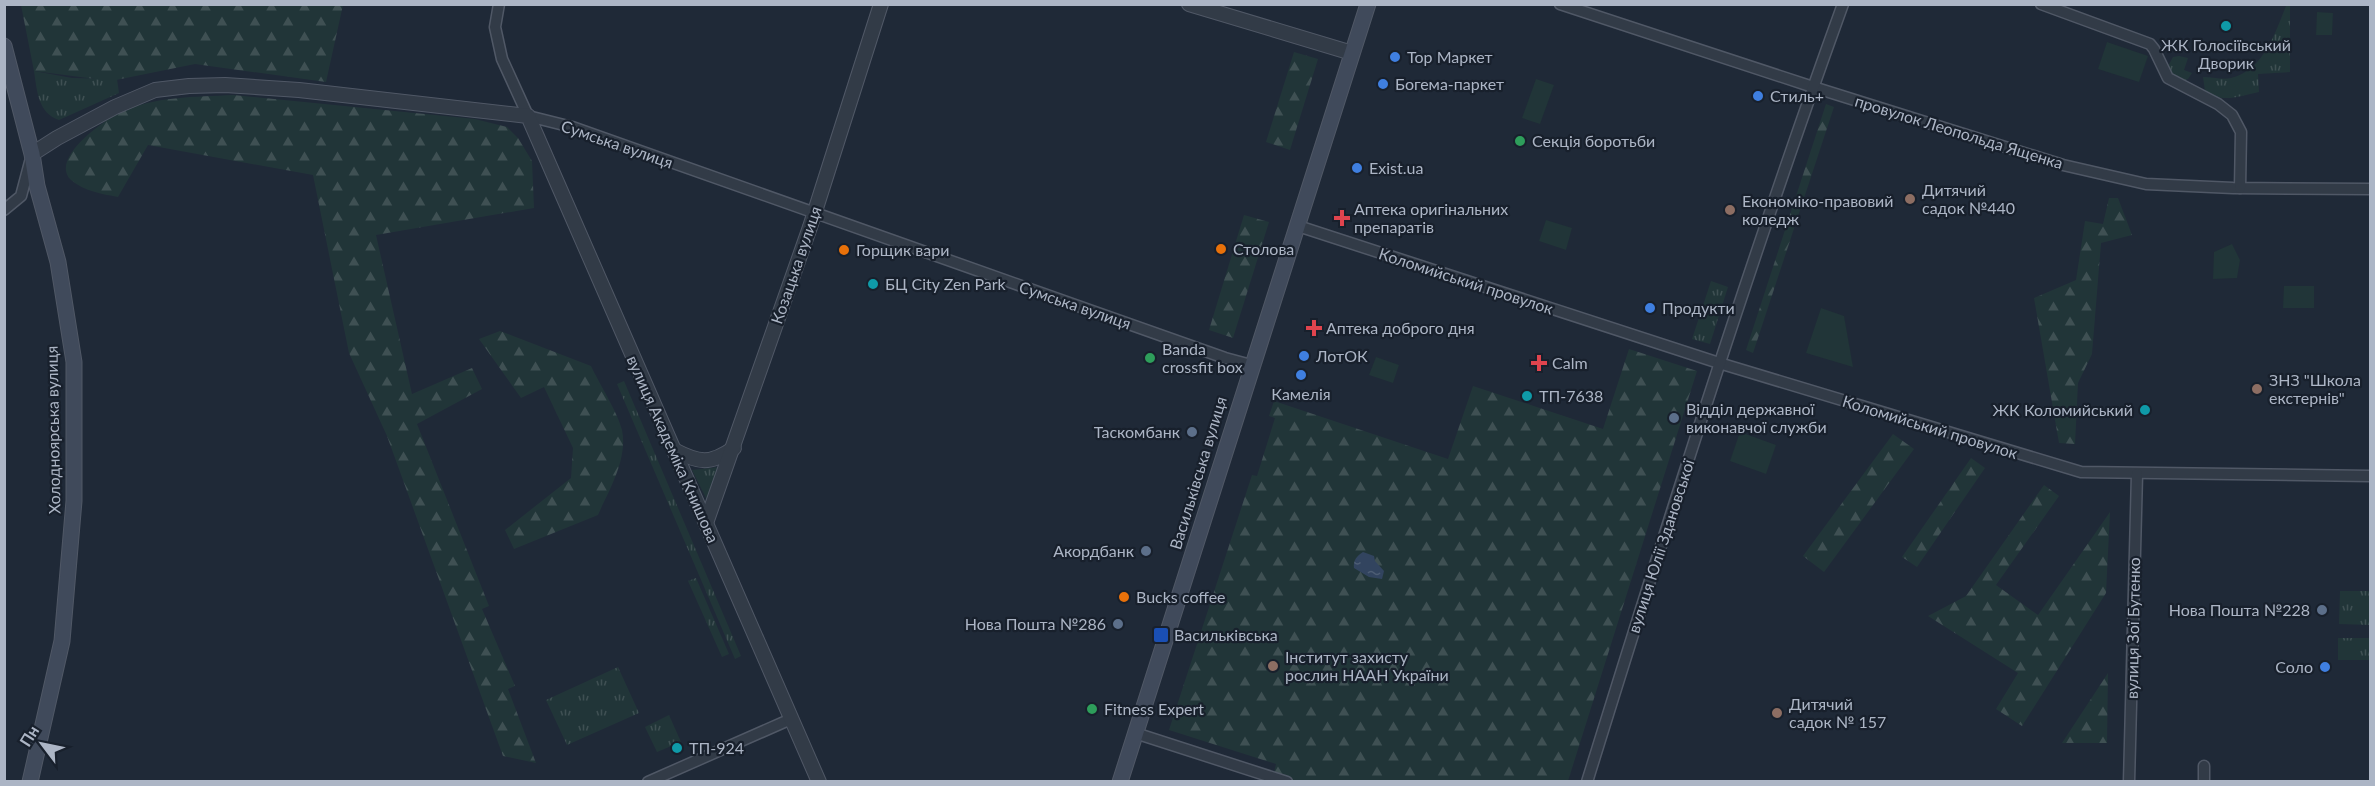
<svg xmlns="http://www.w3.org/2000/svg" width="2375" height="786" viewBox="0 0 2375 786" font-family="Lato,sans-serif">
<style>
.grass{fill:url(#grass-tufts)}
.forest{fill:url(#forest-firs)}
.park{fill:#213538}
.water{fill:url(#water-ripples)}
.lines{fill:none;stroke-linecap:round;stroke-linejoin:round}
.minor-casing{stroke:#505866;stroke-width:13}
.tertiary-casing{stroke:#505866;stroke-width:16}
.secondary-casing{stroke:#505866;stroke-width:17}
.minor{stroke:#323b47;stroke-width:10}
.tertiary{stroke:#323b47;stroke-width:14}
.secondary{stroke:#404a5b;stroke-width:15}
.culture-dot{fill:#0f9aa8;stroke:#18202c;stroke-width:2}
.shop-dot{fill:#3f7fe0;stroke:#18202c;stroke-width:2}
.leisure-dot{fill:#2e9e5b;stroke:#18202c;stroke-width:2}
.education-dot{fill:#8d6e63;stroke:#18202c;stroke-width:2}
.health-dot{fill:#e0444e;stroke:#18202c;stroke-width:2}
.food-dot{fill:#e8710a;stroke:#18202c;stroke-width:2}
.service-dot{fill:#5c6f8a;stroke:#18202c;stroke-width:2}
.transit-dot{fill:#1a4fb4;stroke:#18202c;stroke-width:2}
.labels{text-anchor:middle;stroke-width:4.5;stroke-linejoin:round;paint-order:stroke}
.poi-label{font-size:16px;fill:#acb5c5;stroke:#18202c;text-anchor:start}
.street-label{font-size:16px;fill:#acb5c5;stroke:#18202c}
</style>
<defs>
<pattern id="grass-tufts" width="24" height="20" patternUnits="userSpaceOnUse" patternTransform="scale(1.5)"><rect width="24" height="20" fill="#213538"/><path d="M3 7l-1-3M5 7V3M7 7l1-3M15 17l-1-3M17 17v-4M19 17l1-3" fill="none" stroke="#3f5053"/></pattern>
<pattern id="forest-firs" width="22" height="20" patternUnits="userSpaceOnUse" patternTransform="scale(1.5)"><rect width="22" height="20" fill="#213538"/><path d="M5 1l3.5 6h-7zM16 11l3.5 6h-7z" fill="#3f5053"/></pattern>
<pattern id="water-ripples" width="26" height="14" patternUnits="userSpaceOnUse" patternTransform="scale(1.5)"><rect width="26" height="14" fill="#32445f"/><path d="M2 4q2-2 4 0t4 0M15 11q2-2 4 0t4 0" fill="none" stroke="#4d5d74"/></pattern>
</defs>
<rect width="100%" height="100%" fill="#1f2937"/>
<g class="grass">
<path d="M2286 6H2290V72L2258 74 2259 92C2239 96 2222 104 2205 91L2203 77C2212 77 2223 80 2231 78 2264 70 2275 33 2286 6Z"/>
<polygon points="2179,56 2188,58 2184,70 2192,73 2188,79 2182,81 2171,74 2167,68 2173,57"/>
<path d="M34 71 72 78 117 79 119 93 59 120C38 113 37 91 34 71Z"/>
<polygon points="1711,281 1728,287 1710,344 1692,339"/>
<polygon points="624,381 741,656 735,659 617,384"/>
<polygon points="719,467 708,502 692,470"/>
<polygon points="696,578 729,654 722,657 688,581"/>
<polygon points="2340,591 2370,591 2370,625 2339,624"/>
<rect x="2338" y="638" width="32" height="22"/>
<polygon points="618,667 639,713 567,745 546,700"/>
<polygon points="669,715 681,742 657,752 645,727"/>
</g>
<g class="forest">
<polygon points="21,5 21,4 343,5 326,82 195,64 111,81 34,71"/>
<polygon points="1294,52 1318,59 1290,150 1266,142"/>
<path d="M233 95 475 119 507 127 518 138 532 161 534 208 376 235 412 394 472 368 482 389 417 424 489 606 482 609 515 686 508 689 536 763 503 756 387 436 349 353 313 175 148 145 118 197C102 194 84 191 71 180 49 159 103 121 119 113 154 96 196 97 233 95Z"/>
<polygon points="1826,104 1834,107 1753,353 1746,350"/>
<polygon points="2109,198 2118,198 2132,235 2101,243 2092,354 2078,383 2075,444 2059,443 2034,298 2076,280 2085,221 2103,224"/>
<polygon points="1244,215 1269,222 1233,338 1209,330"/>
<path d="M500 331 591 366C599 383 618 413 622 430 628 459 609 490 598 515L514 549 505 530 571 478 573 448 544 387 521 398 479 339Z"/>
<polygon points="1629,349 1697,371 1568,781 1272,781 1276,764 1169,730 1252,475 1257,476 1275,418 1269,416 1274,401 1448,459 1473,386 1603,429"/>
<polygon points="1893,434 1914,449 1824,572 1803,556"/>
<polygon points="1971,458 1985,468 1917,567 1902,557"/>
<polygon points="2044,485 2059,496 1996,585 2038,615 2110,512 2106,593 2022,726 1996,709 2018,673 1928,616 1966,596"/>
<polygon points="2108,673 2107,743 2062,743"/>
</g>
<g class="park">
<polygon points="2317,12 2333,13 2332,35 2316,35"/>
<polygon points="2107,42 2148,56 2139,82 2098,69"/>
<polygon points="1536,79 1554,85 1540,124 1522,118"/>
<polygon points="1546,220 1572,228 1566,250 1539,241"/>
<polygon points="2232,244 2240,260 2237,278 2213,279 2214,252"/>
<polygon points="2284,286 2314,286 2314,308 2283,308"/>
<polygon points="1821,308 1844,316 1853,367 1806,353"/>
<polygon points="1376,357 1399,365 1393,383 1369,375"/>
<polygon points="1740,432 1776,445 1766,474 1730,461"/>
</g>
<path class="water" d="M1363 552 1374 556 1375 561 1384 571 1382 579 1369 577 1354 568C1353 560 1357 556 1363 552Z"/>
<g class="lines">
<g class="minor-casing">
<g id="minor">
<polyline points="499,4 495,27 502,59 528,116 572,127 1225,358 1251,365"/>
<polyline points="1560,4 1813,87 2063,165 2146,184 2233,188 2370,189"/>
<polyline points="2041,4 2150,44 2154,49 2168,78 2218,104 2232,115 2241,132 2240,188"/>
<polyline points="4,210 21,196 30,162"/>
<polyline points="1298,226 1719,363 2081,472 2370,476"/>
<polyline points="1135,733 1287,782"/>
<polyline points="648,782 791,719"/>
<path d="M1587 782C1668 521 1750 261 1843 4"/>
<polyline points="2129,782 2137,474"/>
<polyline points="2204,782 2204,766"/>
</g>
</g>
<g class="tertiary-casing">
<g id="tertiary">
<polyline points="1189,4 1352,53"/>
<polyline points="32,154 57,138 115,107 155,90 189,86 225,85 299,90 528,116 819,782"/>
<path d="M674 450C699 463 710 465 734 448"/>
<polyline points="706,523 810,227 881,4"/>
</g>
</g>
<g class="secondary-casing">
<g id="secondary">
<polyline points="4,46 32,154 37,186 58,262 74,362 74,501 62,641 30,782"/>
<polyline points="1120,782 1368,4"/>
</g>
</g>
<use href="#minor" class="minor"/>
<use href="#tertiary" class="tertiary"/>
<use href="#secondary" class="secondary"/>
</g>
<g class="culture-dot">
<circle cx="2226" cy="26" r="6"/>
<circle cx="873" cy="284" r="6"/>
<circle cx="1527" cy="396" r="6"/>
<circle cx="2145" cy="410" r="6"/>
<circle cx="677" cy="748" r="6"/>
</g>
<g class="shop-dot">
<circle cx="1395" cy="57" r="6"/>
<circle cx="1383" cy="84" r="6"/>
<circle cx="1758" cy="96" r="6"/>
<circle cx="1357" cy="168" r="6"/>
<circle cx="1650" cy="308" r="6"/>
<circle cx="1304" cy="356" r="6"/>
<circle cx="1301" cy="375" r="6"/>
<circle cx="2325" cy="667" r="6"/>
</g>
<g class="leisure-dot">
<circle cx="1520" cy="141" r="6"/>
<circle cx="1150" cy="358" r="6"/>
<circle cx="1092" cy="709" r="6"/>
</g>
<g class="education-dot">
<circle cx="1910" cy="199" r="6"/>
<circle cx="1730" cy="210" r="6"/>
<circle cx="2257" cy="389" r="6"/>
<circle cx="1273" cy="666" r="6"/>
<circle cx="1777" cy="713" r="6"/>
</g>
<g class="health-dot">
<path d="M1339 209h6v6h6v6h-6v6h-6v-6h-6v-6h6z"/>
<path d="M1311 319h6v6h6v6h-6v6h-6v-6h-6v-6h6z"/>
<path d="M1536 354h6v6h6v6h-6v6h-6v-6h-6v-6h6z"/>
</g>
<g class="food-dot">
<circle cx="1221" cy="249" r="6"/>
<circle cx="844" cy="250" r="6"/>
<circle cx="1124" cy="597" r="6"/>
</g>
<g class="service-dot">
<circle cx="1674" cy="418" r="6"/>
<circle cx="1192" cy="432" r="6"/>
<circle cx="1146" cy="551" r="6"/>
<circle cx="2322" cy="610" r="6"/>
<circle cx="1118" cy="624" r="6"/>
</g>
<rect class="transit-dot" x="1153" y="627" width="16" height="16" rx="3"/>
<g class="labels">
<g class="poi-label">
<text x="2226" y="51" text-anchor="middle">ЖК Голосіївський<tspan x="2226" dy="18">Дворик</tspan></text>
<text x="1407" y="63">Top Маркет</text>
<text x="1395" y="90">Богема-паркет</text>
<text x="1770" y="102">Стиль+</text>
<text x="1532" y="147">Секція боротьби</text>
<text x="1369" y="174">Exist.ua</text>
<text x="1922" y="196">Дитячий<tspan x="1922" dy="18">садок №440</tspan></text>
<text x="1742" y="207">Економіко-правовий<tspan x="1742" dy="18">коледж</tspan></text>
<text x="1354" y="215">Аптека оригінальних<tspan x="1354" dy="18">препаратів</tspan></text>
<text x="1233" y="255">Столова</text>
<text x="856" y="256">Горщик вари</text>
<text x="885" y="290">БЦ City Zen Park</text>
<text x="1662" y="314">Продукти</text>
<text x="1326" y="334">Аптека доброго дня</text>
<text x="1162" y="355">Banda<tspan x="1162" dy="18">crossfit box</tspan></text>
<text x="1316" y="362">ЛотОК</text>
<text x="1552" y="369">Calm</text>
<text x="2269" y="386">ЗНЗ "Школа<tspan x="2269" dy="18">екстернів"</tspan></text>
<text x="1301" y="400" text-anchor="middle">Камелія</text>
<text x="1539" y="402">ТП-7638</text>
<text x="1686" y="415">Відділ державної<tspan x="1686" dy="18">виконавчої служби</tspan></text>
<text x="2133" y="416" text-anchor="end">ЖК Коломийський</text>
<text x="1180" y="438" text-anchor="end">Таскомбанк</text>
<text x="1134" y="557" text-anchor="end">Акордбанк</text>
<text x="1136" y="603">Bucks coffee</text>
<text x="2310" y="616" text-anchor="end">Нова Пошта №228</text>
<text x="1106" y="630" text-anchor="end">Нова Пошта №286</text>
<text x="1174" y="641">Васильківська</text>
<text x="1285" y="663">Інститут захисту<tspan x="1285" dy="18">рослин НААН України</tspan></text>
<text x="2313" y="673" text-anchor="end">Соло</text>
<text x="1789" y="710">Дитячий<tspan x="1789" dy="18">садок № 157</tspan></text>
<text x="1104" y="715">Fitness Expert</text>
<text x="689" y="754">ТП-924</text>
</g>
<g class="street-label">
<text transform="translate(1959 132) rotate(17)" y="6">провулок Леопольда Ященка</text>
<text transform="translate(617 144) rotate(19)" y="6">Сумська вулиця</text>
<text transform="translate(796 265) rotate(-71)" y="6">Козацька вулиця</text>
<text transform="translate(1466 281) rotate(18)" y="6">Коломийський провулок</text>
<text transform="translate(1075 305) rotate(19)" y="6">Сумська вулиця</text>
<text transform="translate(1930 427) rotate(17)" y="6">Коломийський провулок</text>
<text transform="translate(53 430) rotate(-91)" y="6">Холодноярська вулиця</text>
<text transform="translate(673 449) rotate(66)" y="6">вулиця Академіка Книшова</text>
<text transform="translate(1198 473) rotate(-73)" y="6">Васильківська вулиця</text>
<text transform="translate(1661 546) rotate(-72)" y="6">вулиця Юлії Здановської</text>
<text transform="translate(2133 628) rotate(-89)" y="6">вулиця Зої Бутенко</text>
</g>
</g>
<rect width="2375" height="786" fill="none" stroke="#acb5c5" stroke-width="12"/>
<g transform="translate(42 744) rotate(302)" stroke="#18202c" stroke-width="4.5" paint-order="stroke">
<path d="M0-4.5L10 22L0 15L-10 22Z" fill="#acb5c5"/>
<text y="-9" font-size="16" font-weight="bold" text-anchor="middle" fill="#acb5c5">Пн</text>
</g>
</svg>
